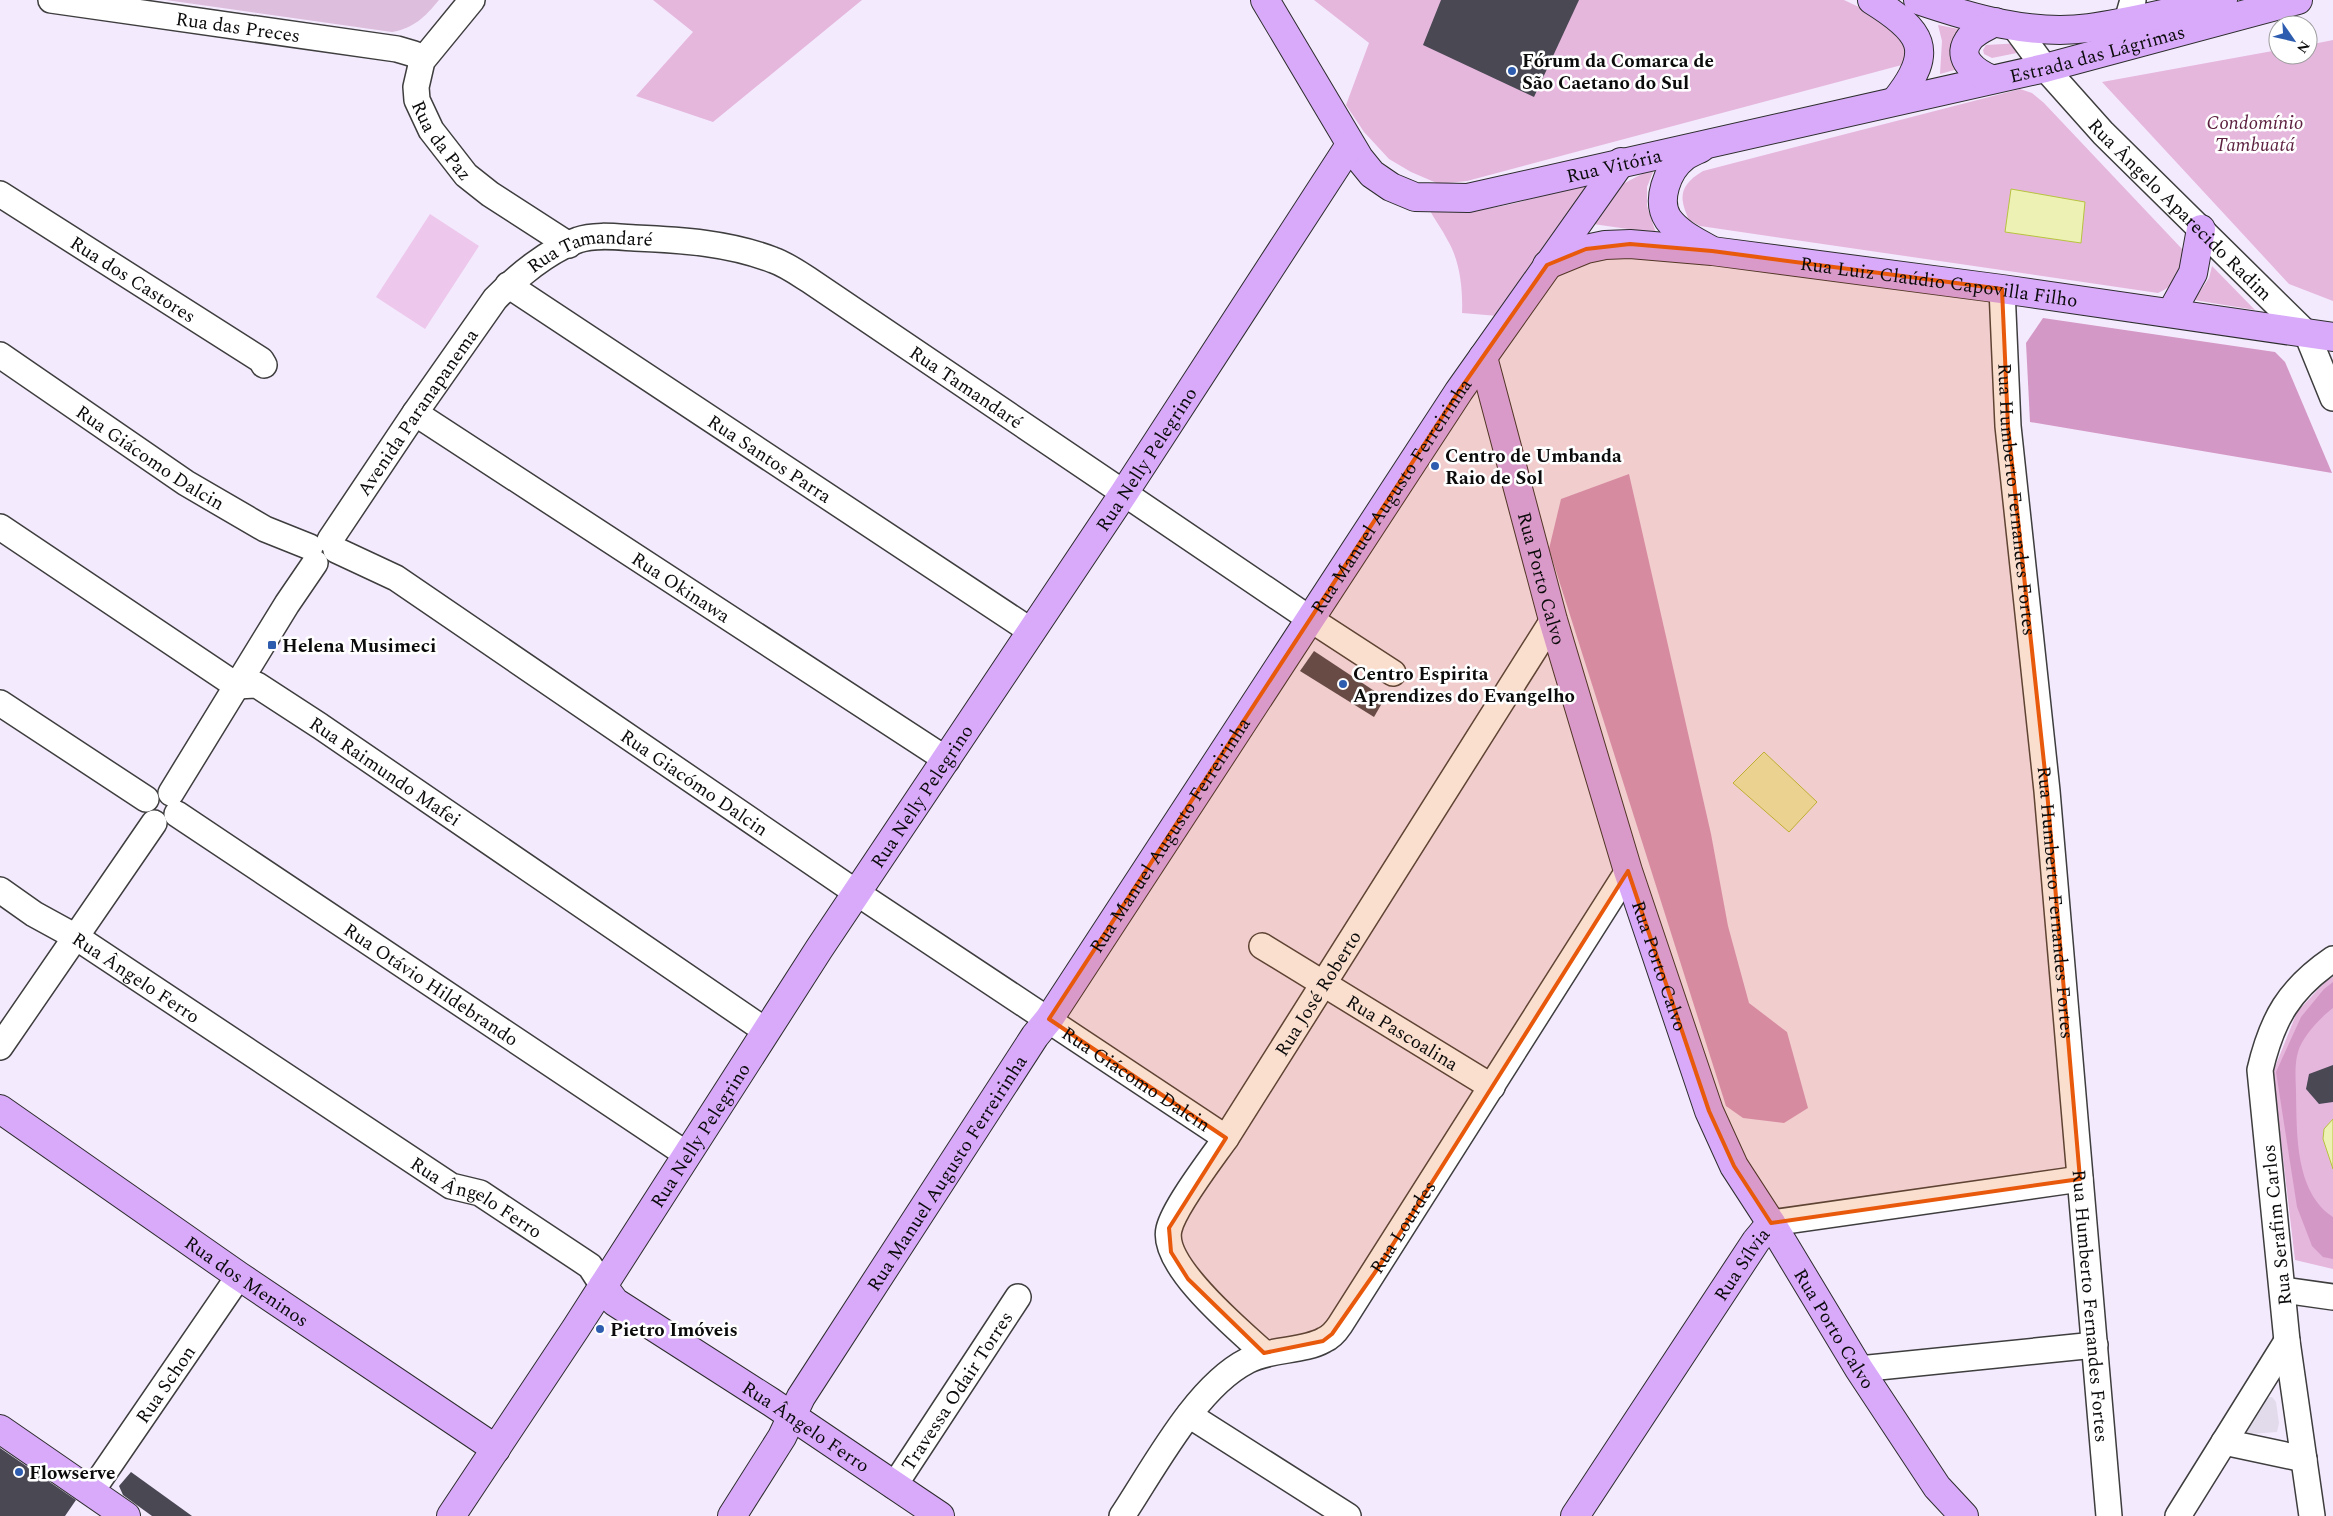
<svg xmlns="http://www.w3.org/2000/svg" width="2333" height="1516" viewBox="0 0 2333 1516" font-family="Spectral,serif">
<style>
.green{fill:#e5b7dd}
.forest{fill:#d498c6}
.cemetery{fill:#ddbedc}
.pitch{fill:#edc8ec}
.plaza{fill:#e2dbec}
.water{fill:#edf1b3;stroke:#b7c33f}
.building{fill:#494853}
.lines{fill:none;stroke-linecap:round;stroke-linejoin:round}
.street-casing{stroke:#3e3e3e;stroke-width:28}
.secondary-casing{stroke:#2d2d2d;stroke-width:30}
.street{stroke:#fff;stroke-width:25}
.secondary{stroke:#d8aaf9;stroke-width:28}
.marked{fill:#e8590c;fill-opacity:0.2;stroke:#e8590c;stroke-width:4;stroke-linejoin:round}
.poi-dot{fill:#2e5db0;stroke:#fff;stroke-width:2}
.labels{text-anchor:middle;stroke-width:5;stroke-linejoin:round;paint-order:stroke}
.street-label{font-size:19px;fill:#0b0b0b;stroke:#fff}
.poi-label{font-size:19px;font-weight:bold;fill:#0b0b0b;stroke:#fff;text-anchor:start}
.park-label{font-size:19px;font-style:italic;fill:#5d2140;stroke:#fff}
</style>
<rect width="100%" height="100%" fill="#f4eafe"/>
<g class="green">
<polygon points="653,0 862,0 713,122 636,96 693,32"/>
<polygon points="1314,0 1844,0 1906,29 1913,62 1467,181 1439,184 1411,172 1389,159 1364,132 1346,105 1369,43"/>
<polygon points="1938,25 1959,29 1959,31 1958,69 1940,74 1942,41"/>
<polygon points="2333,40 2333,301 2289,284 2102,82 2278,50 2278,55 2308,55 2308,45"/>
<polygon points="2021,43 2027,51 1992,58 1984,54 1983,50 1986,45"/>
<path d="M2020 89 2032 93 2044 103 2183 250C2185 270 2177 285 2158 293L1700 226 1689 220C1678 196 1680 185 1703 171Z"/>
<polygon points="1655,167 1647,187 1647,206 1656,233 1593,224 1621,185"/>
<path d="M1593 181 1498 316 1462 313C1463 290 1460 261 1448 241 1442 229 1434 219 1428 207 1479 221 1543 194 1593 181Z"/>
<polygon points="2212,266 2255,310 2194,300 2209,278"/>
<polygon points="2333,977 2333,1269 2295,1260 2273,1072 2297,1012 2326,981"/>
</g>
<g class="forest">
<polygon points="2043,318 2275,352 2285,362 2332,473 2030,422 2026,343"/>
<polygon points="1629,474 1711,834 1728,926 1749,1003 1787,1032 1808,1108 1784,1123 1743,1118 1726,1106 1549,549 1561,499"/>
<path d="M2333 982V1008C2321 1017 2302 1037 2298 1052 2294 1065 2296 1081 2296 1094 2297 1134 2295 1192 2333 1217V1259L2323 1257 2312 1246 2297 1207 2276 1072 2301 1017 2324 989Z"/>
</g>
<path class="cemetery" d="M166 0H439C425 17 414 28 392 32Z"/>
<polygon class="pitch" points="430,214 479,246 425,329 376,297"/>
<polygon class="plaza" points="2272,1397 2276,1402 2279,1423 2277,1432 2250,1434 2246,1432 2245,1428 2263,1398"/>
<g class="water">
<polygon points="2011,189 2085,202 2081,243 2005,232"/>
<polygon points="1764,752 1817,802 1789,832 1733,783"/>
<polygon points="2333,1119 2333,1169 2323,1139 2324,1129"/>
</g>
<g class="building">
<polygon points="1441,0 1579,0 1534,97 1423,45"/>
<polygon points="1314,651 1385,698 1374,717 1300,671"/>
<polygon points="2333,1065 2333,1102 2319,1104 2306,1089 2309,1074"/>
<polygon points="0,1448 76,1500 65,1516 0,1516"/>
<polygon points="131,1472 192,1516 152,1516 123,1495 119,1486"/>
</g>
<g class="lines">
<g class="street-casing">
<g id="street">
<path id="s1" d="M51 0 397 49 414 54 422 61"/>
<path id="s2" d="M472 0 422 61 416 87 417 100 431 130 466 175 490 194 569 245"/>
<polyline points="2127,21 2133,0"/>
<path id="s3" d="M2014 26 2045 68 2103 133 2307 334 2333 398"/>
<path id="s4" d="M0 194 261 360 264 365"/>
<path id="s5" d="M508 285 1031 631"/>
<path id="s6" d="M2002 289 2008 426 2047 791 2109 1516"/>
<path id="s7" d="M0 355 186 483 265 529 310 547"/>
<path id="s8" d="M415 413 947 760"/>
<path id="s9" d="M0 527 237 686 257 685 320 726 766 1031"/>
<path id="s10" d="M330 540 415 413 495 299C516 277 549 250 578 240 594 234 618 237 635 238 682 240 729 243 773 260 785 264 798 273 809 280L1310 619 1393 673"/>
<path id="s11" d="M336 550 396 578 857 893 1226 1138"/>
<polyline points="0,703 146,799"/>
<polyline points="171,793 287,604 315,563"/>
<path id="s12" d="M177 814 686 1154"/>
<path id="s13" d="M0 890 34 914 76 937 451 1186 480 1193 590 1266 603 1286"/>
<path id="s14" d="M1262 946 1492 1087"/>
<polyline points="0,1047 154,823"/>
<polyline points="1771,1223 2080,1179"/>
<polyline points="2283,1290 2333,1297"/>
<path id="s15" d="M1264 1353C1239 1330 1160 1265 1169 1229 1174 1207 1212 1158 1226 1138L1553 620"/>
<polyline points="1859,1369 2095,1345"/>
<polyline points="1189,1415 1348,1516"/>
<polyline points="2224,1442 2304,1459"/>
<path id="s16" d="M894 1486 1018 1297"/>
<path id="s17" d="M91 1492 239 1276"/>
<path id="s18" d="M1122 1516C1154 1468 1196 1387 1247 1361 1271 1348 1303 1352 1324 1340 1331 1337 1336 1331 1340 1325L1628 871"/>
<polyline points="2178,1516 2287,1341"/>
<path d="M2312 1516 2287 1341 2260 1070C2272 1019 2289 989 2333 959"/>
</g>
</g>
<g class="secondary-casing">
<g id="secondary">
<path id="s19" d="M1265 0 1359 158 1372 174 1391 187 1415 197 1468 198 2045 68 2298 0"/>
<path d="M1872 0C1922 31 1936 50 1896 100"/>
<path d="M1918 0C1971 18 2031 36 2089 28 2134 22 2179 10 2223 0"/>
<path d="M1991 79C1976 73 1956 59 1968 41 1973 32 1986 27 1995 22"/>
<path d="M1701 148C1695 151 1689 153 1684 157 1667 170 1656 201 1668 219 1678 233 1695 241 1709 249"/>
<path id="s20" d="M1547 265 1586 249 1605 245 1630 244 1712 251 2002 289 2333 337"/>
<polyline points="2171,313 2193,273 2201,229"/>
<path id="s21" d="M1483 357 1553 620 1628 871 1709 1111 1734 1166 1771 1223 1859 1369 1937 1487 1964 1516"/>
<path id="s22" d="M0 1109 239 1276 496 1449"/>
<path id="s23" d="M603 1286 615 1302 771 1402 940 1516"/>
<polyline points="0,1429 126,1516"/>
<path id="s24" d="M451 1516 576 1328 819 949 1124 493 1350 145"/>
<path id="s25" d="M732 1516 782 1437 801 1397 1035 1036 1049 1019 1459 391 1621 162"/>
<path id="s26" d="M1575 1516 1756 1241 1771 1223"/>
</g>
</g>
<use href="#street" class="street"/>
<use href="#secondary" class="secondary"/>
</g>
<path class="marked" d="M1630 244 1712 251 2002 289 2008 426 2047 791 2080 1179 1771 1223 1734 1166 1709 1111 1628 871 1378 1268 1332 1334 1323 1341 1264 1353 1188 1279 1171 1252 1169 1228 1226 1138 1049 1019 1459 391 1547 265 1586 249Z"/>
<g class="poi-dot">
<circle cx="1512" cy="71" r="5"/>
<circle cx="1435" cy="466" r="5"/>
<rect x="267" y="640" width="10" height="10" rx="2.5"/>
<circle cx="1343" cy="684" r="5"/>
<circle cx="600" cy="1329" r="5"/>
<circle cx="19" cy="1472" r="5"/>
</g>
<g class="labels">
<g class="street-label">
<text dy="7" stroke="none"><textPath href="#s1" startOffset="189">Rua das Preces</textPath></text>
<text dy="7" stroke="none"><textPath href="#s19" startOffset="952">Estrada das Lágrimas</textPath></text>
<text dy="7" stroke="none"><textPath href="#s2" startOffset="166">Rua da Paz</textPath></text>
<text dy="7" stroke="none"><textPath href="#s19" startOffset="456">Rua Vitória</textPath></text>
<text dy="7" stroke="none"><textPath href="#s3" startOffset="248">Rua Ângelo Aparecido Radim</textPath></text>
<text dy="7" stroke="none"><textPath href="#s10" startOffset="404">Rua Tamandaré</textPath></text>
<text dy="7" stroke="none"><textPath href="#s4" startOffset="158">Rua dos Castores</textPath></text>
<text dy="7" stroke="none"><textPath href="#s20" startOffset="398">Rua Luiz Claúdio Capovilla Filho</textPath></text>
<text dy="7" stroke="none"><textPath href="#s10" startOffset="824">Rua Tamandaré</textPath></text>
<text dy="7" stroke="none"><textPath href="#s10" startOffset="155">Avenida Paranapanema</textPath></text>
<text dy="7" stroke="none"><textPath href="#s7" startOffset="182">Rua Giácomo Dalcin</textPath></text>
<text dy="7" stroke="none"><textPath href="#s5" startOffset="314">Rua Santos Parra</textPath></text>
<text dy="7" stroke="none"><textPath href="#s24" startOffset="1265">Rua Nelly Pelegrino</textPath></text>
<text dy="7" stroke="none"><textPath href="#s25" startOffset="1215">Rua Manuel Augusto Ferreirinha</textPath></text>
<text dy="7" stroke="none"><textPath href="#s6" startOffset="211">Rua Humberto Fernandes Fortes</textPath></text>
<text dy="7" stroke="none"><textPath href="#s21" startOffset="229">Rua Porto Calvo</textPath></text>
<text dy="7" stroke="none"><textPath href="#s8" startOffset="318">Rua Okinawa</textPath></text>
<text dy="7" stroke="none"><textPath href="#s9" startOffset="460">Rua Raimundo Mafei</textPath></text>
<text dy="7" stroke="none"><textPath href="#s11" startOffset="428">Rua Giacómo Dalcin</textPath></text>
<text dy="7" stroke="none"><textPath href="#s24" startOffset="860">Rua Nelly Pelegrino</textPath></text>
<text dy="7" stroke="none"><textPath href="#s25" startOffset="810">Rua Manuel Augusto Ferreirinha</textPath></text>
<text dy="7" stroke="none"><textPath href="#s6" startOffset="616">Rua Humberto Fernandes Fortes</textPath></text>
<text dy="7" stroke="none"><textPath href="#s21" startOffset="634">Rua Porto Calvo</textPath></text>
<text dy="7" stroke="none"><textPath href="#s13" startOffset="162">Rua Ângelo Ferro</textPath></text>
<text dy="7" stroke="none"><textPath href="#s12" startOffset="306">Rua Otávio Hildebrando</textPath></text>
<text dy="7" stroke="none"><textPath href="#s15" startOffset="440">Rua José Roberto</textPath></text>
<text dy="7" stroke="none"><textPath href="#s14" startOffset="165">Rua Pascoalina</textPath></text>
<text dy="7" stroke="none"><textPath href="#s11" startOffset="960">Rua Giácomo Dalcin</textPath></text>
<text dy="7" stroke="none"><textPath href="#s24" startOffset="455">Rua Nelly Pelegrino</textPath></text>
<text dy="7" stroke="none"><textPath href="#s25" startOffset="405">Rua Manuel Augusto Ferreirinha</textPath></text>
<text dy="7" stroke="none"><textPath href="#s13" startOffset="568">Rua Ângelo Ferro</textPath></text>
<text transform="translate(2276 1225) rotate(-96)" y="7">Rua Serafim Carlos</text>
<text dy="7" stroke="none"><textPath href="#s18" startOffset="420">Rua Lourdes</textPath></text>
<text dy="7" stroke="none"><textPath href="#s26" startOffset="302">Rua Sílvia</textPath></text>
<text dy="7" stroke="none"><textPath href="#s22" startOffset="301">Rua dos Meninos</textPath></text>
<text dy="7" stroke="none"><textPath href="#s6" startOffset="1021">Rua Humberto Fernandes Fortes</textPath></text>
<text dy="7" stroke="none"><textPath href="#s21" startOffset="1039">Rua Porto Calvo</textPath></text>
<text dy="7" stroke="none"><textPath href="#s17" startOffset="131">Rua Schon</textPath></text>
<text dy="7" stroke="none"><textPath href="#s16" startOffset="114">Travessa Odair Torres</textPath></text>
<text dy="7" stroke="none"><textPath href="#s23" startOffset="248">Rua Ângelo Ferro</textPath></text>
</g>
<g class="poi-label">
<text x="1522" y="67">Fórum da Comarca de<tspan x="1522" dy="22">São Caetano do Sul</tspan></text>
<text x="1445" y="462">Centro de Umbanda<tspan x="1445" dy="22">Raio de Sol</tspan></text>
<text x="282" y="652">Helena Musimeci</text>
<text x="1353" y="680">Centro Espirita<tspan x="1353" dy="22">Aprendizes do Evangelho</tspan></text>
<text x="610" y="1336">Pietro Imóveis</text>
<text x="29" y="1479">Flowserve</text>
</g>
<g class="park-label">
<text x="2255" y="129">Condomínio<tspan x="2255" dy="22">Tambuatá</tspan></text>
</g>
</g>
<g transform="translate(2293 40) rotate(124)"><circle r="24" fill="#ffffff" stroke="#9d9d9d"/>
<path d="M0-4L9 19L0 12L-9 19Z" fill="#2e5db0"/>
<text y="-8" font-size="14" font-weight="bold" text-anchor="middle" fill="#0b0b0b">N</text>
</g>
</svg>
